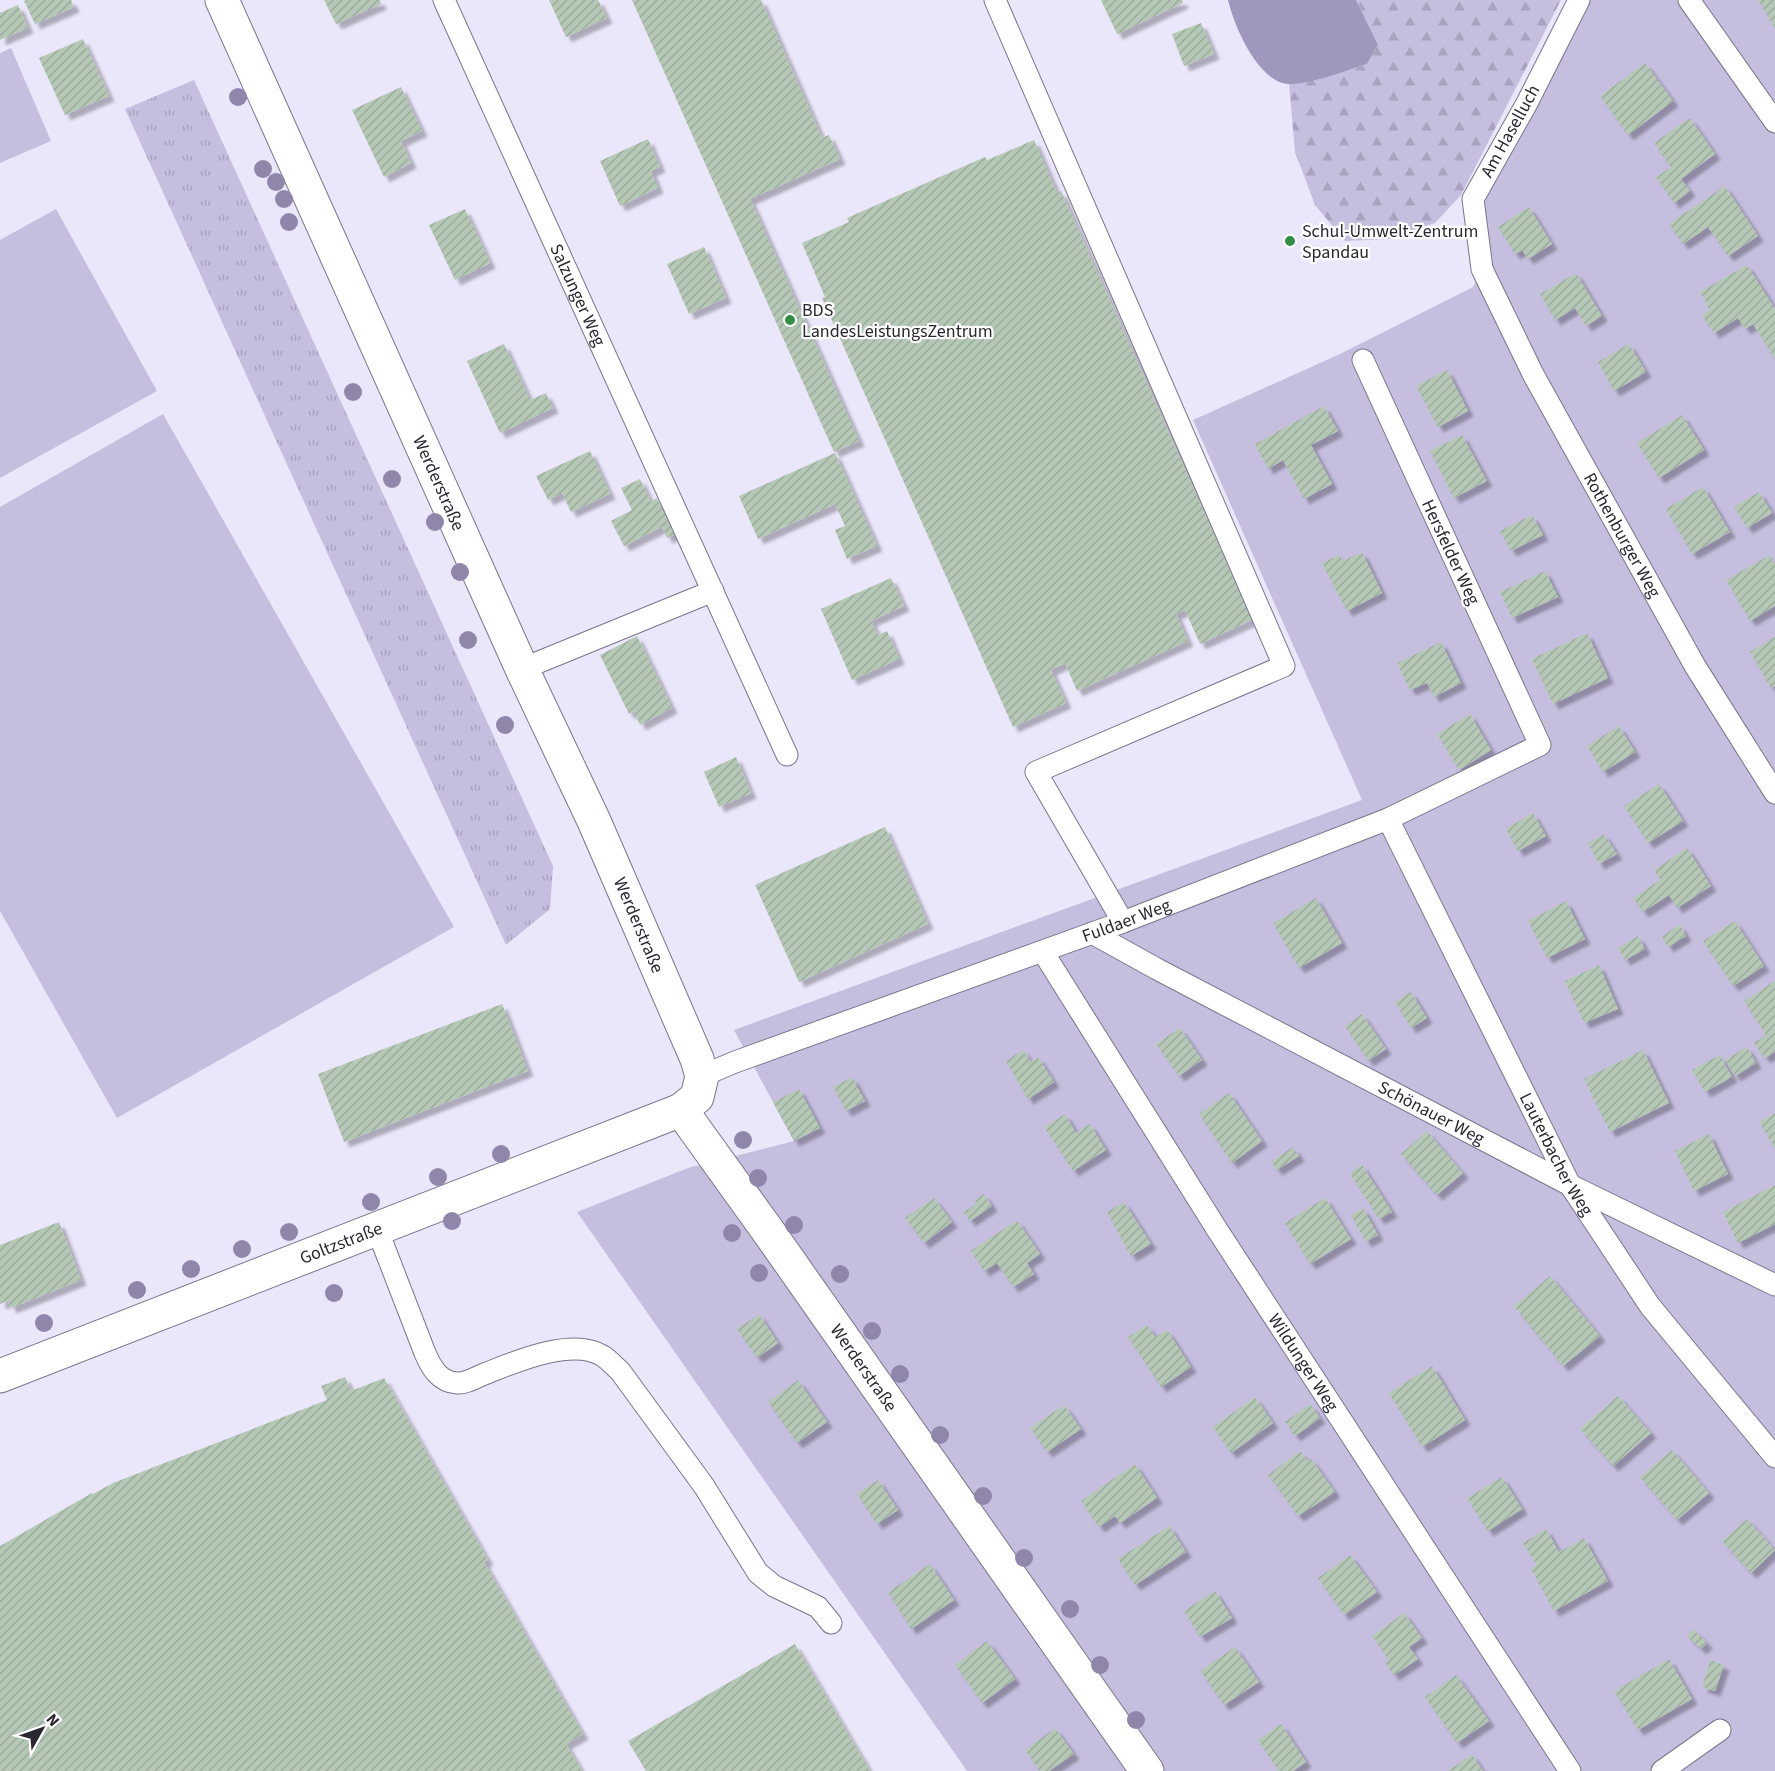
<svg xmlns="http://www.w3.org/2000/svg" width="1775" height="1771" viewBox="0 0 1775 1771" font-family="'Source Sans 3',sans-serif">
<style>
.grass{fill:url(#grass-tufts)}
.forest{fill:url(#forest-firs)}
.green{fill:#c5bedf}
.water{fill:#a097bc}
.building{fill:url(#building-hatch);filter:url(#shadow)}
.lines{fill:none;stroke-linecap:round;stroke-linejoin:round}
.service-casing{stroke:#79758a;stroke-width:23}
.minor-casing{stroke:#79758a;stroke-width:35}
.service{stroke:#fff;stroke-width:21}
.minor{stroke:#fff;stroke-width:33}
.tree{fill:#9086aa}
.poi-dot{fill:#308f42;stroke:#fff;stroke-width:2}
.labels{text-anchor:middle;stroke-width:4.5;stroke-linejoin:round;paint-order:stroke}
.street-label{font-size:18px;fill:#292730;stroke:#fff}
.poi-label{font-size:18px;fill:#292730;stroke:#fff;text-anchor:start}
</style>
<defs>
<pattern id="grass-tufts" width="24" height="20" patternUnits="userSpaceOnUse" patternTransform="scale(1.5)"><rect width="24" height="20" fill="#c5bedf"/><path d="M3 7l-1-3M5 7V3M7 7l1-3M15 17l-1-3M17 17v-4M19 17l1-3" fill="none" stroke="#a9a3c0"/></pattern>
<pattern id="forest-firs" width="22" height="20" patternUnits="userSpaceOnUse" patternTransform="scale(1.5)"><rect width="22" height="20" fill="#c5bedf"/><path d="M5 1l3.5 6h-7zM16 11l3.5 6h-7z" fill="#a9a3c0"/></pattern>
<pattern id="building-hatch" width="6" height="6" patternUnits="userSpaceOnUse" patternTransform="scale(1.5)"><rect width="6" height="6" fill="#b4c8b5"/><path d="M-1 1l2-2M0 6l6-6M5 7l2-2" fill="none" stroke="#9bac9c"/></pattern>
<filter id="shadow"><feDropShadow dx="5.5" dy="5.5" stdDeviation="1.5" flood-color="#0004"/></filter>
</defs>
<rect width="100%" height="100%" fill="#ebe7fb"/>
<polygon class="grass" points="194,80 553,866 550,909 506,945 125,109"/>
<polygon class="forest" points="1356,0 1561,0 1461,195 1435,223 1391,239 1345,241 1315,205 1295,152 1289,84 1336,74 1367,64 1378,45"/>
<g class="green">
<polygon points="1579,0 1775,0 1775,1771 967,1771 577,1212 688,1168 794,1141 734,1030 1362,800 1193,420 1340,354 1473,287 1482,269 1473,199"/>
<polygon points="11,48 51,141 0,163 0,53"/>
<polygon points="56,209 157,391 0,478 0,240"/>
<polygon points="163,414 454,927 117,1118 0,911 0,507"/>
</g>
<path class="water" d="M1228 0H1356L1378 45 1367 64C1345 71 1314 83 1291 84 1259 85 1234 26 1228 0Z"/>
<g class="building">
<polygon points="27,0 71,0 74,7 35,24 24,1"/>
<polygon points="324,0 380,0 381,4 336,24"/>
<polygon points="549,0 598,0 607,18 566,37"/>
<polygon points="632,0 761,0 822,138 829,135 840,159 750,199 859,441 834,452"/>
<polygon points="1101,0 1182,0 1183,3 1117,34"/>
<polygon points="1758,0 1775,0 1775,28"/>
<polygon points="18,5 28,28 0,40 0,13"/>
<polygon points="1201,23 1214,54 1184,66 1172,34"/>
<polygon points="83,39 109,96 65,115 39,58"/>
<polygon points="1645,63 1673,101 1628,135 1600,96"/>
<polygon points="401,87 422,131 401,141 411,163 384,177 352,110"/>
<polygon points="1690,118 1715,154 1681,179 1690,191 1674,203 1656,177 1671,167 1654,143"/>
<polygon points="648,139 660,167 651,171 658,188 620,206 600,161"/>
<polygon points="1034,140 1057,193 1061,191 1252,620 1200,644 1185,610 1176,614 1188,641 1077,691 1065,663 1051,670 1066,703 1013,727 822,298 825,297 802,243 849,222 847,218 985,157 987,160"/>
<polygon points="1725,186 1758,236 1728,256 1708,227 1683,244 1669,224"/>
<polygon points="1529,207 1552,244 1528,259 1522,250 1515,254 1498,227"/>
<polygon points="465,209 490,263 455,280 429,225"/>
<polygon points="704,247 726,298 689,314 667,264"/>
<polygon points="1747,265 1775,309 1775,359 1753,324 1745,329 1738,318 1714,333 1702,315 1710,310 1700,292"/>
<polygon points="1576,273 1602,316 1586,326 1575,308 1555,320 1540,294"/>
<polygon points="504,344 530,400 546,393 553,408 500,433 467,361"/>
<polygon points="1629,344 1646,372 1614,391 1598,362"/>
<polygon points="1447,370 1468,411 1438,427 1416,386"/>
<polygon points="1324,406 1338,431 1311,445 1332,484 1304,499 1283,460 1268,469 1255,444"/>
<polygon points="1682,415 1704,450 1659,478 1637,443"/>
<polygon points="1462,435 1487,481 1454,498 1430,451"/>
<polygon points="590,451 610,494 571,512 562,493 548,500 536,476"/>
<polygon points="835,453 877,546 847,559 835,530 845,526 835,504 758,539 739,496"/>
<polygon points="640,479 651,502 657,498 675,534 667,538 662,527 624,546 611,521 632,510 621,488"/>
<polygon points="1703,487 1730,532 1692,554 1666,509"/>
<polygon points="1759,492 1772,513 1747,528 1734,507"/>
<polygon points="1532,515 1543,535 1511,551 1500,531"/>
<polygon points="1362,552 1382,593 1347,611 1322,563 1339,555 1343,561"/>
<polygon points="1770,555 1775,564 1775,606 1750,621 1726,580"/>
<polygon points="1545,571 1558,597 1512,618 1500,592"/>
<polygon points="891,578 904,606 871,621 878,635 887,631 899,659 852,680 821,609"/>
<polygon points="1587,633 1608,678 1553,704 1532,659"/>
<polygon points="637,636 672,708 640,725 634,711 629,714 600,655"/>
<polygon points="1775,637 1775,686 1771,688 1750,652"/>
<polygon points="1441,642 1461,683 1434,697 1427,683 1410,690 1397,663"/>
<polygon points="1470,714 1491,750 1459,770 1437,734"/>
<polygon points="1619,726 1635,752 1603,772 1587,746"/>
<polygon points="736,757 751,793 719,807 704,772"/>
<polygon points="1659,784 1683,821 1648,843 1624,806"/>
<polygon points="1533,813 1546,836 1518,851 1506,829"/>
<polygon points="885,827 928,924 799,982 755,885"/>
<polygon points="1604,834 1617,854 1599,864 1588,843"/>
<polygon points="1687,848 1711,886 1677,908 1669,895 1643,912 1633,898 1660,880 1654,870"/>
<polygon points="1316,898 1342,943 1299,968 1273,923"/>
<polygon points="1566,901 1585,939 1547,958 1528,921"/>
<polygon points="1735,921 1764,966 1733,986 1703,941"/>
<polygon points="1680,925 1686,936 1668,947 1662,936"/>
<polygon points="1638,936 1645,949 1625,960 1618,948"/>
<polygon points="1599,965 1618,1009 1584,1023 1565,981"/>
<polygon points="1775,981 1775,1052 1765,1058 1754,1043 1766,1035 1744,1001"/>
<polygon points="1411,992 1427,1018 1411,1028 1395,1002"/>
<polygon points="502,1004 528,1071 344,1142 318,1074"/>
<polygon points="1362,1014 1386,1049 1368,1061 1345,1026"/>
<polygon points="1180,1028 1202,1060 1179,1076 1156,1044"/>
<polygon points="1747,1047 1756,1063 1735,1076 1725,1060"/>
<polygon points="1023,1050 1031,1062 1038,1057 1054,1082 1028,1099 1006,1061"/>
<polygon points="1643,1050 1669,1103 1610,1132 1584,1079"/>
<polygon points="1720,1055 1732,1077 1705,1092 1692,1070"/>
<polygon points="852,1077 865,1101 846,1111 833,1087"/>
<polygon points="799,1089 820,1128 794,1141 773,1102"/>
<polygon points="1229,1093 1262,1141 1232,1163 1199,1114"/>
<polygon points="1775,1113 1775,1148 1759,1122"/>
<polygon points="1065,1114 1076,1133 1090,1124 1106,1150 1073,1171 1044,1127"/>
<polygon points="1427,1131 1463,1173 1437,1195 1401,1154"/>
<polygon points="1709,1134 1728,1174 1694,1191 1675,1151"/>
<polygon points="1293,1147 1299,1156 1277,1170 1271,1162"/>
<polygon points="1362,1165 1392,1212 1379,1219 1350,1173"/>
<polygon points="1775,1185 1775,1224 1738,1243 1723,1212"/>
<polygon points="984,1194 992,1206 970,1221 964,1212 977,1203 975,1200"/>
<polygon points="934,1198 952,1222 924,1243 905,1218"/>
<polygon points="1325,1198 1351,1239 1310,1264 1285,1223"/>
<polygon points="1124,1202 1151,1244 1131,1256 1107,1212"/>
<polygon points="1363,1208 1378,1235 1366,1242 1351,1215"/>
<polygon points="1017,1220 1040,1254 1027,1263 1034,1274 1013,1287 997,1263 984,1271 971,1251"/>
<polygon points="59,1222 81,1280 11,1308 8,1301 0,1304 0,1245"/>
<polygon points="1550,1276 1600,1336 1563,1366 1514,1306"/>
<polygon points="759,1314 778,1343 757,1358 737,1329"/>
<polygon points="1147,1325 1155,1337 1167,1330 1191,1367 1161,1387 1128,1337"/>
<polygon points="1432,1366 1465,1420 1422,1447 1389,1393"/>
<polygon points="345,1377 351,1391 384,1378 488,1560 484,1562 583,1734 566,1744 582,1771 0,1771 0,1546 92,1493 93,1494 113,1483 327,1400 321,1386"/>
<polygon points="798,1380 827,1422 797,1443 768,1402"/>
<polygon points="1618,1396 1651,1433 1613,1466 1580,1429"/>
<polygon points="1255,1397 1273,1423 1231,1453 1213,1427"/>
<polygon points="1310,1404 1320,1418 1295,1436 1285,1422"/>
<polygon points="1064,1405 1081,1429 1047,1452 1030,1428"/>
<polygon points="1672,1450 1709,1493 1677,1520 1640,1477"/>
<polygon points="1300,1451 1308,1461 1311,1459 1335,1492 1298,1516 1268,1475"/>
<polygon points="1135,1464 1157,1498 1120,1523 1115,1516 1099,1527 1081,1501"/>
<polygon points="1502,1477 1522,1509 1488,1531 1467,1498"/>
<polygon points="878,1480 898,1510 877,1524 857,1494"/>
<polygon points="1747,1519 1775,1550 1751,1573 1722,1541"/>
<polygon points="1169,1526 1186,1552 1135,1585 1118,1559"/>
<polygon points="1546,1529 1559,1552 1584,1538 1608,1581 1554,1611 1531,1569 1537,1565 1523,1543"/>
<polygon points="1350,1555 1377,1592 1344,1615 1318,1578"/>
<polygon points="930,1564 954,1600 911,1629 888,1592"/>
<polygon points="1215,1591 1232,1618 1200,1637 1184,1611"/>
<polygon points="1404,1613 1422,1638 1409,1647 1418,1659 1394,1675 1385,1663 1389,1660 1372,1636"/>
<polygon points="1693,1629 1707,1643 1701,1649 1687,1636"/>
<polygon points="987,1641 1015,1679 982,1703 955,1665"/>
<polygon points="795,1644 870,1771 646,1771 628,1741"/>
<polygon points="1235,1647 1259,1682 1224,1705 1200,1671"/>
<polygon points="1669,1659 1692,1699 1638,1730 1614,1691"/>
<polygon points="1711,1660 1724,1665 1715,1691 1702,1687"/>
<polygon points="1456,1675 1489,1721 1457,1743 1425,1697"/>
<polygon points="1281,1724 1306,1762 1293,1771 1279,1771 1258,1740"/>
<polygon points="1055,1728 1074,1754 1049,1771 1040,1771 1025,1750"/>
<polygon points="1472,1754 1483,1771 1448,1771"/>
</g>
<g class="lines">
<g class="service-casing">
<g id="service">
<path id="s1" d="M444 0 787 755"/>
<polyline points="995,0 1284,666 1036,772 1123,922"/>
<path id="s2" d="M1579 0 1527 103 1473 199 1482 269 1533 374 1695 666 1775 793"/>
<polyline points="1689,0 1775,122"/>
<polyline points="522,669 713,591"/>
<path id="s3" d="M1388 819 1570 1185 1650 1306 1775 1457"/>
<path id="s4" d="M1092 933 1157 969 1570 1185 1775 1285"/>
<path id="s5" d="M1043 952 1218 1231 1570 1771"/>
<path id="s6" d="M702 1076 735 1062 1123 922 1388 819 1540 745 1363 360"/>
<path d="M377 1229 425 1353C431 1367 439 1382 457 1383 466 1384 478 1376 487 1373 517 1361 573 1337 603 1356 609 1360 614 1366 620 1371L704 1486 758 1573 774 1586 818 1607 831 1623"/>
<polyline points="1662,1771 1720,1730"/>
</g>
</g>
<g class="minor-casing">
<g id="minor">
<path id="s7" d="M681 1110 768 1231 1147 1771"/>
<path id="s8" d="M0 1376 681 1110 697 1097 702 1076 697 1059 594 821 522 669 222 0"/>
</g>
</g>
<use href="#service" class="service"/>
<use href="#minor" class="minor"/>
</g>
<g class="tree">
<circle cx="238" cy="97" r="9"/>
<circle cx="263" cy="169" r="9"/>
<circle cx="276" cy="182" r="9"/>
<circle cx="284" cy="199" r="9"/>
<circle cx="289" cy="222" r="9"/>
<circle cx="353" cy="392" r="9"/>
<circle cx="392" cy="479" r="9"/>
<circle cx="435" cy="522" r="9"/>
<circle cx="460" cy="572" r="9"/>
<circle cx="468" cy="640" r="9"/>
<circle cx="505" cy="725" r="9"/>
<circle cx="743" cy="1140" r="9"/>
<circle cx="501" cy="1154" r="9"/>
<circle cx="438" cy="1177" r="9"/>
<circle cx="758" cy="1178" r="9"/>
<circle cx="371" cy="1202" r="9"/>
<circle cx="452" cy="1221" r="9"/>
<circle cx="794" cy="1225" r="9"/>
<circle cx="289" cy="1232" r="9"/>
<circle cx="732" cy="1233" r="9"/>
<circle cx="242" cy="1249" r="9"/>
<circle cx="191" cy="1269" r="9"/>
<circle cx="759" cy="1273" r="9"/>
<circle cx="840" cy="1274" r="9"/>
<circle cx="137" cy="1290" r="9"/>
<circle cx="334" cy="1293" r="9"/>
<circle cx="44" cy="1323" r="9"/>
<circle cx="872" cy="1331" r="9"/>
<circle cx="900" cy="1374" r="9"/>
<circle cx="940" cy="1435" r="9"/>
<circle cx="983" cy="1496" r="9"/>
<circle cx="1024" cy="1558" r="9"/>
<circle cx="1070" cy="1609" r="9"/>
<circle cx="1100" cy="1665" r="9"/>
<circle cx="1136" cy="1720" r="9"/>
</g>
<g class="poi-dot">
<circle cx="1290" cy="241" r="6"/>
<circle cx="790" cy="320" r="6"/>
</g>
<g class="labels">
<g class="street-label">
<text transform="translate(1510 131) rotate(-61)" y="6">Am Haselluch</text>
<text dy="6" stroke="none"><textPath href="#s1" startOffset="324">Salzunger Weg</textPath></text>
<text transform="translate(439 483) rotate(66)" y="6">Werderstraße</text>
<text dy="6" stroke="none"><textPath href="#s2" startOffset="597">Rothenburger Weg</textPath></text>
<text transform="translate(1451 552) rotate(65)" y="6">Hersfelder Weg</text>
<text dy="6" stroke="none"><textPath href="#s6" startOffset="452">Fuldaer Weg</textPath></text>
<text transform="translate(639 925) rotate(67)" y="6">Werderstraße</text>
<text dy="6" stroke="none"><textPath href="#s4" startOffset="384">Schönauer Weg</textPath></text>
<text dy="6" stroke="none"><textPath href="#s3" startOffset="375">Lauterbacher Weg</textPath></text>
<text dy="6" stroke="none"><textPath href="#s8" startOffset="366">Goltzstraße</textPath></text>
<text dy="6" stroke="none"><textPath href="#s5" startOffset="486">Wildunger Weg</textPath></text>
<text dy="6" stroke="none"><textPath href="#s7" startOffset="316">Werderstraße</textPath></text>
</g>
<g class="poi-label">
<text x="1302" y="237">Schul-Umwelt-Zentrum<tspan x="1302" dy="21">Spandau</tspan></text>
<text x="802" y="316">BDS<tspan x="802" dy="21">LandesLeistungsZentrum</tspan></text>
</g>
</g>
<g transform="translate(42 1729) rotate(50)" stroke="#ffffff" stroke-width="4.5" paint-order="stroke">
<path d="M0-4.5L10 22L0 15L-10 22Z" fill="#292730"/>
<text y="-9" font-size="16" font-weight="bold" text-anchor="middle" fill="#292730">N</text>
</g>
</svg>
